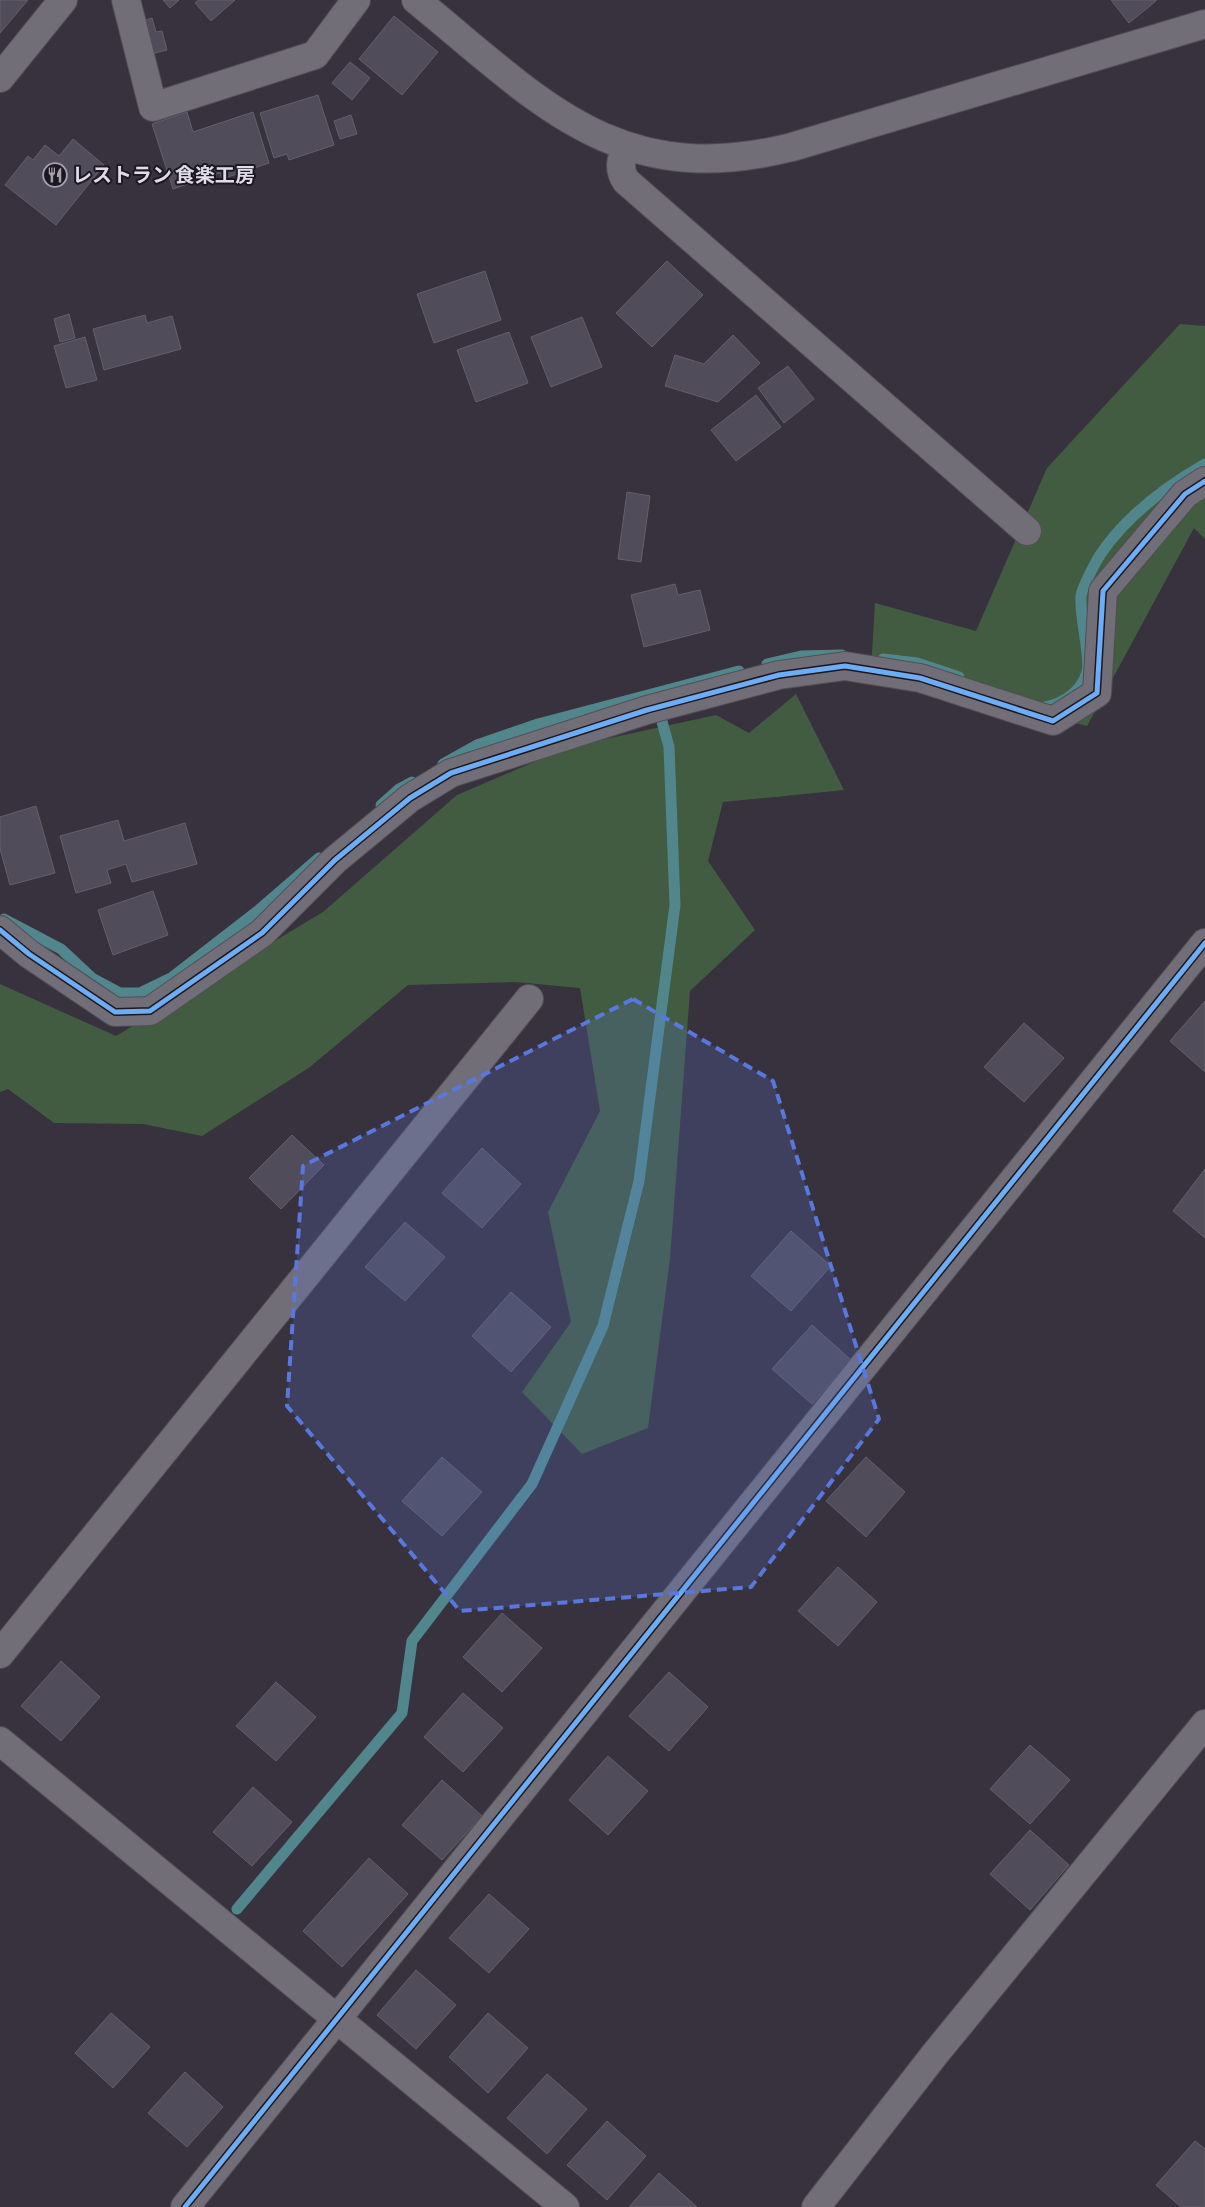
<svg xmlns="http://www.w3.org/2000/svg" width="1205" height="2207" viewBox="0 0 1205 2207" font-family="'Alegreya Sans','Noto Sans JP',sans-serif">
<style>
.forest{fill:#425c41}
.lines{fill:none;stroke-linecap:round;stroke-linejoin:round}
.stream{stroke:#51878c;stroke-width:11}
.building{fill:#504c5a;stroke:#626069}
.street-casing{stroke:#524e58;stroke-width:30}
.secondary-casing{stroke:#524e58;stroke-width:30}
.street{stroke:#726e78;stroke-width:28}
.secondary{stroke:#726e78;stroke-width:28}
.cycleway-casing{stroke:#1c1821;stroke-width:8}
.cycleway{stroke:#6dadf4;stroke-width:5}
.marked{fill:#5878dd;fill-opacity:0.2;stroke:#5878dd;stroke-width:4;stroke-dasharray:10 6;stroke-linejoin:round}
.labels{text-anchor:middle;stroke-width:4;stroke-linejoin:round;paint-order:stroke}
.poi-label{font-size:20px;font-weight:bold;fill:#e0dbe8;stroke:#1c1821;text-anchor:start}
</style>
<rect width="100%" height="100%" fill="#37323e"/>
<g class="forest">
<polygon points="1180,324 1205,326 1205,539 1194,528 1087,726 871,670 875,603 976,631 1047,468"/>
<polygon points="796,694 844,790 723,802 708,861 755,930 690,991 670,1259 648,1428 582,1454 522,1392 571,1322 548,1212 600,1111 580,988 515,982 408,985 310,1067 202,1136 143,1124 54,1123 8,1089 0,1092 0,984 116,1036 323,912 457,795 569,747 716,715 749,733"/>
</g>
<g class="lines">
<g class="stream">
<polyline points="883,659 917,663 959,677"/>
<polyline points="767,664 801,656 842,655"/>
<path d="M1034 708C1056 708 1081 695 1087 672 1091 656 1079 616 1081 596 1082 588 1095 563 1100 555 1126 516 1165 487 1205 464"/>
<polyline points="443,764 477,745 538,724 739,671"/>
<polyline points="381,805 399,789 412,782"/>
<polyline points="4,919 61,949 92,978 120,993 140,993 171,978 260,909 319,858"/>
<polyline points="237,1909 402,1713 412,1641 532,1484 603,1326 639,1181 675,905 669,747 658,707"/>
</g>
</g>
<g class="building">
<polygon points="0,0 28,0 0,33"/>
<polygon points="163,0 179,0 170,8"/>
<polygon points="199,0 235,0 211,21 195,3"/>
<polygon points="1111,0 1156,0 1156,1 1129,23"/>
<polygon points="394,16 438,52 402,95 359,59"/>
<polygon points="152,18 156,32 162,31 167,50 151,54 142,21"/>
<polygon points="350,62 370,78 352,100 332,83"/>
<polygon points="318,95 334,145 289,160 287,154 274,158 260,113"/>
<polygon points="187,112 193,132 253,112 269,163 222,179 220,173 173,189 152,124"/>
<polygon points="351,115 357,134 340,139 334,121"/>
<polygon points="73,139 104,165 56,225 5,185 28,156 33,160 45,145 59,156"/>
<polygon points="667,261 703,295 652,347 616,313"/>
<polygon points="485,271 501,320 434,343 417,294"/>
<polygon points="69,314 75,338 60,342 54,319"/>
<polygon points="145,315 147,323 172,316 181,349 104,370 93,329"/>
<polygon points="582,317 602,367 551,387 531,337"/>
<polygon points="509,332 528,383 476,402 457,350"/>
<polygon points="733,335 760,363 718,402 665,386 675,355 704,364"/>
<polygon points="85,337 97,380 66,388 54,346"/>
<polygon points="788,366 814,399 784,423 758,388"/>
<polygon points="756,395 781,427 736,461 711,430"/>
<polygon points="627,492 650,496 641,562 618,559"/>
<polygon points="675,584 678,595 700,590 710,630 644,647 631,595"/>
<polygon points="36,806 55,873 10,885 0,849 0,817"/>
<polygon points="118,820 124,841 185,823 197,864 132,882 126,864 107,870 111,883 76,893 60,836"/>
<polygon points="153,891 168,935 113,955 98,910"/>
<polygon points="1205,1001 1205,1072 1170,1041"/>
<polygon points="1024,1023 1064,1058 1024,1102 984,1067"/>
<polygon points="292,1135 324,1165 281,1209 249,1178"/>
<polygon points="482,1148 521,1184 482,1228 442,1193"/>
<polygon points="1205,1169 1205,1238 1173,1211"/>
<polygon points="405,1222 445,1257 405,1301 365,1267"/>
<polygon points="791,1231 831,1266 791,1311 751,1276"/>
<polygon points="511,1292 551,1327 511,1372 472,1336"/>
<polygon points="812,1325 851,1360 812,1404 772,1369"/>
<polygon points="442,1457 482,1492 442,1536 402,1501"/>
<polygon points="866,1457 905,1492 866,1537 826,1501"/>
<polygon points="838,1567 877,1602 838,1646 798,1611"/>
<polygon points="502,1613 542,1648 502,1692 463,1657"/>
<polygon points="61,1661 100,1697 61,1741 21,1706"/>
<polygon points="669,1672 708,1707 669,1751 629,1716"/>
<polygon points="276,1682 316,1717 276,1761 236,1726"/>
<polygon points="463,1693 503,1728 463,1772 424,1737"/>
<polygon points="1030,1745 1070,1780 1030,1824 990,1789"/>
<polygon points="608,1756 648,1791 608,1835 569,1800"/>
<polygon points="442,1780 482,1816 442,1860 402,1825"/>
<polygon points="253,1787 292,1822 252,1866 213,1832"/>
<polygon points="1030,1830 1069,1865 1030,1910 990,1874"/>
<polygon points="369,1858 408,1894 342,1967 303,1931"/>
<polygon points="489,1894 529,1929 489,1973 449,1938"/>
<polygon points="416,1970 456,2005 416,2049 377,2015"/>
<polygon points="111,2013 150,2047 113,2088 75,2053"/>
<polygon points="488,2013 528,2048 488,2093 449,2057"/>
<polygon points="185,2072 223,2107 187,2147 148,2113"/>
<polygon points="547,2074 587,2109 547,2154 507,2118"/>
<polygon points="607,2121 646,2156 607,2200 567,2165"/>
<polygon points="1195,2141 1205,2149 1205,2207 1181,2207 1156,2185"/>
<polygon points="659,2173 697,2207 629,2207"/>
</g>
<g class="lines">
<g class="street-casing">
<g id="street">
<polyline points="126,0 153,107 315,55 356,0"/>
<path d="M416 0C541 102 617 191 792 147L1205 24"/>
<path d="M626 147C621 160 618 169 626 181L1027 531"/>
<polyline points="0,930 29,954 115,1012 150,1011 262,933 335,860 410,798 451,773 647,710 779,675 845,666 920,678 1053,721 1097,693 1103,591 1185,494 1205,481"/>
<polyline points="0,1654 529,999"/>
<polyline points="0,1741 565,2207"/>
<polyline points="185,2207 1205,943"/>
<polyline points="816,2207 935,2054 1205,1724"/>
</g>
</g>
<g class="secondary-casing">
<polyline id="secondary" points="0,78 63,0"/>
</g>
<use href="#street" class="street"/>
<use href="#secondary" class="secondary"/>
<g class="cycleway-casing">
<g id="cycleway">
<polyline points="0,930 29,954 115,1012 150,1011 262,933 335,860 410,798 451,773 647,710 779,675 845,666 920,678 1053,721 1097,693 1103,591 1185,494 1205,481"/>
<polyline points="185,2207 1205,943"/>
</g>
</g>
<use href="#cycleway" class="cycleway"/>
</g>
<path class="marked" d="M633 999 773 1081 879 1419 751 1587 460 1611 287 1406 303 1166Z"/>
<defs>
<g id="restaurant-ring" transform="scale(1.25)"><circle r="9.5" fill="#1c1821" stroke="#a5a0ac" stroke-width="1.5"/><path d="M-5-6h1v4h1v-4h1v4h1v-4h1v5L-1.5 .5V6h-2V.5L-5-1ZM5-6V6H3V1.5H1.5Q1.5-4 5-6Z" fill="#a5a0ac"/></g>
</defs>
<g fill-rule="evenodd">
<use href="#restaurant-ring" x="55" y="175"/>
</g>
<g class="labels">
<g class="poi-label">
<text x="72" y="182">レストラン 食楽工房</text>
</g>
</g>
</svg>
